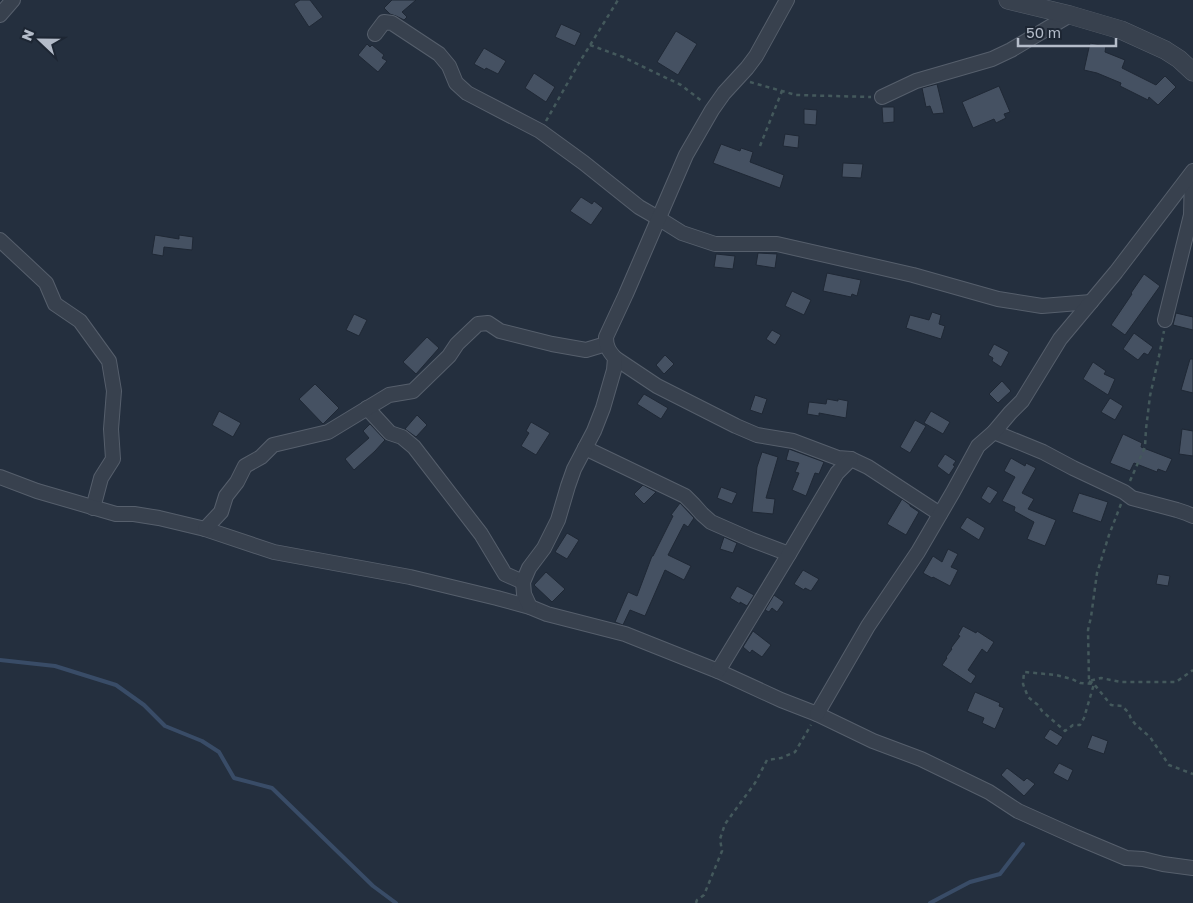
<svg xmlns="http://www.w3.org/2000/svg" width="1193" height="903" viewBox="0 0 1193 903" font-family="'Golos Text',sans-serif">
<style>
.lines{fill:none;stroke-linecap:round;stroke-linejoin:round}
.stream{stroke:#394c67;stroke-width:4}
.building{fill:#455162;stroke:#1f2835}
.minor-casing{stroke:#565f6c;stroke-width:16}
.tertiary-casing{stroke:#565f6c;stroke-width:19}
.path{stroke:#44595c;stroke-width:2.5;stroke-dasharray:4 4;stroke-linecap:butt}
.minor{stroke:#38414e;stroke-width:14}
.tertiary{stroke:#38414e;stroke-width:18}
</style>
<rect width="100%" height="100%" fill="#242f3e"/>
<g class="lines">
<g class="stream">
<polyline points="0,660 55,666 116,685 144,705 165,726 202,741 219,752 234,778 272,788 373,886 396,903"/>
<polyline points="930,903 970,882 1000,874 1023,844"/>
</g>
</g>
<g class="building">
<polygon points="300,0 310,0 323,17 309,27 294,4"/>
<polygon points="392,0 416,0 402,12 407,17 404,20 396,16 390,14 384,8"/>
<polygon points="561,24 581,33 575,46 555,37"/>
<polygon points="676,31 697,44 678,75 657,62"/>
<polygon points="1090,43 1106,46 1105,52 1125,60 1122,68 1156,85 1165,76 1176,87 1158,105 1149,97 1148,100 1120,86 1121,83 1097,73 1084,70"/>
<polygon points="367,44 370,47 372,45 384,55 382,58 387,61 378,72 358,55"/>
<polygon points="484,48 506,61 498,74 486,68 485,70 474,64"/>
<polygon points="534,73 555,87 546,102 525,88"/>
<polygon points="937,84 944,113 933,114 930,106 926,107 922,88"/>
<polygon points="999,86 1010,112 1004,114 1006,118 996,123 994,119 973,128 962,102"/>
<polygon points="882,107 894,107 894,122 883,123"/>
<polygon points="804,109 817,110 816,125 804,124"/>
<polygon points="785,134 799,136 798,148 783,146"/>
<polygon points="721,144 740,151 741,148 753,152 750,162 784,175 780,188 713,163"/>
<polygon points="843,163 863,164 861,178 842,177"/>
<polygon points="581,197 592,204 594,201 603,208 591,225 570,211"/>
<polygon points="155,235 179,239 179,235 193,237 192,250 164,247 163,256 152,254"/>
<polygon points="758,253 777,254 775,268 756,265"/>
<polygon points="716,254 735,256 733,269 714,267"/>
<polygon points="827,273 861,280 857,296 852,294 851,297 823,291"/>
<polygon points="1144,274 1160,286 1125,335 1111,325 1132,294 1131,293"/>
<polygon points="792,291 811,300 804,315 785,306"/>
<polygon points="932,312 941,315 939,324 945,326 941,339 906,328 910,315 929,320"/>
<polygon points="1176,313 1193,317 1193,330 1173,325"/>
<polygon points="354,314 367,320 359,336 346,330"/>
<polygon points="772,330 781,335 775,345 766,339"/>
<polygon points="1134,333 1153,347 1148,355 1144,353 1138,360 1123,349"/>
<polygon points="427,337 439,348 416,374 403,362"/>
<polygon points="994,344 1009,352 1001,367 992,361 993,358 988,355"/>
<polygon points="665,355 674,364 664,374 656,365"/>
<polygon points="1190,359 1193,359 1193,393 1181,390"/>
<polygon points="1093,362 1106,371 1104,374 1115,379 1108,395 1083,379"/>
<polygon points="1002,381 1011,391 998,403 989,394"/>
<polygon points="315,384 339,408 323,424 299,399"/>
<polygon points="644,394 668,408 661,419 637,404"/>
<polygon points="755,395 767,399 762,414 750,410"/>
<polygon points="1110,398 1123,406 1115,420 1101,412"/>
<polygon points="827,399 838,401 838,399 848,401 846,418 819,413 819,416 807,414 809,402 826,404"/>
<polygon points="219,411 241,423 233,437 212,425"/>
<polygon points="931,411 950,422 943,434 924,423"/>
<polygon points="417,415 427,425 416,437 405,429"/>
<polygon points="915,420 926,426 910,453 900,447"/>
<polygon points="531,422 550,433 536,455 521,446 529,433 526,431"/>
<polygon points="370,424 385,440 375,451 354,470 345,459 369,438 363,431"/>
<polygon points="1182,429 1193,431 1193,456 1179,454"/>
<polygon points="1123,434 1142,443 1141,447 1172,459 1166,472 1158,469 1157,472 1134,463 1130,471 1110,463"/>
<polygon points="789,449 824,462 819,474 815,473 806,496 792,490 799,473 795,472 799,463 786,460"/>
<polygon points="762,452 778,457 766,498 775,499 773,514 752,512 757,467"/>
<polygon points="945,454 956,461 953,465 955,466 949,475 937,466"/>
<polygon points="1011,458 1025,466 1026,463 1036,468 1022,493 1034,499 1028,509 1056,520 1045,546 1027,539 1034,522 1014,511 1015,507 1002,501 1015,477 1004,471"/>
<polygon points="643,485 656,492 644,504 634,494"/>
<polygon points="988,486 998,492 990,504 981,498"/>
<polygon points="721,487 737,493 732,504 717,498"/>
<polygon points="1079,493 1108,502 1101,522 1072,512"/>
<polygon points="902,499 910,505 910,506 919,512 906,535 887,524"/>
<polygon points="680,503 694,518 688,527 684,524 668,555 691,566 684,580 665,570 645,616 630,610 623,625 615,622 628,592 637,596 652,556 653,556 673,516 671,515"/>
<polygon points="967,517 985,528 979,540 960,528"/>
<polygon points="567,533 579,540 567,559 555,552"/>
<polygon points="724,537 737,543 733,553 720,549"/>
<polygon points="948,549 958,554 951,567 958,570 950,586 933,577 932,578 923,573 933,556 942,562"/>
<polygon points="803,570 819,579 811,591 805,588 804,590 794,584"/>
<polygon points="546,572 565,589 552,602 534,585"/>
<polygon points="1158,574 1170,576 1168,586 1156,584"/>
<polygon points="737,586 754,595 747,606 740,602 740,604 730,598"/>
<polygon points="774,595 784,602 777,612 772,608 769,612 765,610"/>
<polygon points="963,626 976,633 977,631 994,642 987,653 982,649 968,670 976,676 971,684 942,665 947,658 946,657 952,649 951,648 960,636 958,635"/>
<polygon points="753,631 771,645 762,657 752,650 750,653 743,647"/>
<polygon points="975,692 1000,703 999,706 1004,708 995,729 982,723 984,718 967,711"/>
<polygon points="1050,729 1063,737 1057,746 1044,738"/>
<polygon points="1092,735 1108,741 1104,754 1087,748"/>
<polygon points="1059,763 1073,770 1068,781 1053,773"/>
<polygon points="1007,768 1024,781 1027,778 1035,784 1024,796 1001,775"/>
</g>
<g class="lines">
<g class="minor-casing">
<g id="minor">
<polyline points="0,15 13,0"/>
<polyline points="375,34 384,22 392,23 439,54 449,66 456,83 467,93 540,131 584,163 639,207 658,218 682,233 715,244 777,244 913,275 998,299 1042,306 1091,302"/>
<polyline points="882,97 916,81 992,59 1011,50 1070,15"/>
<polyline points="0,240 46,283 55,304 80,321 109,361 114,391 111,429 113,459 101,478 93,508"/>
<polyline points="1165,320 1191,215 1192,173"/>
<polyline points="615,358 657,386 736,426 757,435 793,441 838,458 851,459 868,467 940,514"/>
<polyline points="367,408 390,433 402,437 414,447 481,534 505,574 523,582"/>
<polyline points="994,432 1043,452 1073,468 1124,492 1132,498 1177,510 1186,513 1193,516"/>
<polyline points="585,448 685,496 694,505 702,514 711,522 752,540 789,554"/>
<polyline points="0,477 37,491 116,514 134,514 159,518 205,529 274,552 410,577 497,598 530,607 547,614 625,634 718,671 781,700 817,714 873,741 921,759 989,792 1018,811 1076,837 1126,858 1143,859 1163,864 1193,868"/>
<polyline points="205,529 221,512 226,496 237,482 245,466 261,457 273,445 328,432 389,395 413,391 449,356 457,344 478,324 488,323 500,331 552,344 586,350 606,344"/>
<path d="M530 607 524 594 523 582 529 568 544 548 558 520 568 486 574 469 594 431 603 408 614 370 615 358C609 351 606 347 606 337L626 294 686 155 712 110 724 93 747 68 756 56 787 0"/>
<polyline points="718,671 789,554 837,473 851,459"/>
<polyline points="817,714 868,626 918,552 953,492 978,446 994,432 1010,413 1022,401 1060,339 1116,272 1193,171"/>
</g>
</g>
<g class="tertiary-casing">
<polyline id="tertiary" points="1008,0 1070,15 1121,30 1165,50 1179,59 1193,72"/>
</g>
<g class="path">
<polyline points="590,45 623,57 681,85 703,102"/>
<polyline points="750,82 796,95 871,97"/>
<polyline points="546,121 579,63 618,0"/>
<polyline points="760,146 782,91"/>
<polyline points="1130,481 1145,447 1146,429 1150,396 1159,356 1164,331"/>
<polyline points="1121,504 1109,535 1097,573 1091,617 1088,630 1089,681 1101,678 1121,682 1176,682 1193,670"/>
<polyline points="1089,681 1094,684 1084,718 1080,725 1073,725 1065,731 1042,711 1038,705 1028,697 1023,684 1024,672 1056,675 1072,679 1080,683 1094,684 1111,705 1122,706 1129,713 1131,719 1136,725 1150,737 1169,765 1193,774"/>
<polyline points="696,903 697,900 704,895 722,851 720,839 725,824 755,783 767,760 781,758 795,752 811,725"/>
</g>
<use href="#minor" class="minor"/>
<use href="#tertiary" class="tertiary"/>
</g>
<g transform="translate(40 40) rotate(292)" stroke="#1d2633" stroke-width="4" paint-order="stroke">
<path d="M0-4L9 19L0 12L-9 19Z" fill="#b4bcc9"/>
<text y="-8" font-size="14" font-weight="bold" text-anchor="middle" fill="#b4bcc9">N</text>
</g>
<path d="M1018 38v8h98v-8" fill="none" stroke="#b4bcc9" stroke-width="2.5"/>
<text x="1026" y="38" font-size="15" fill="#b4bcc9" stroke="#1d2633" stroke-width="4" paint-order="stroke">50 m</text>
</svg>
